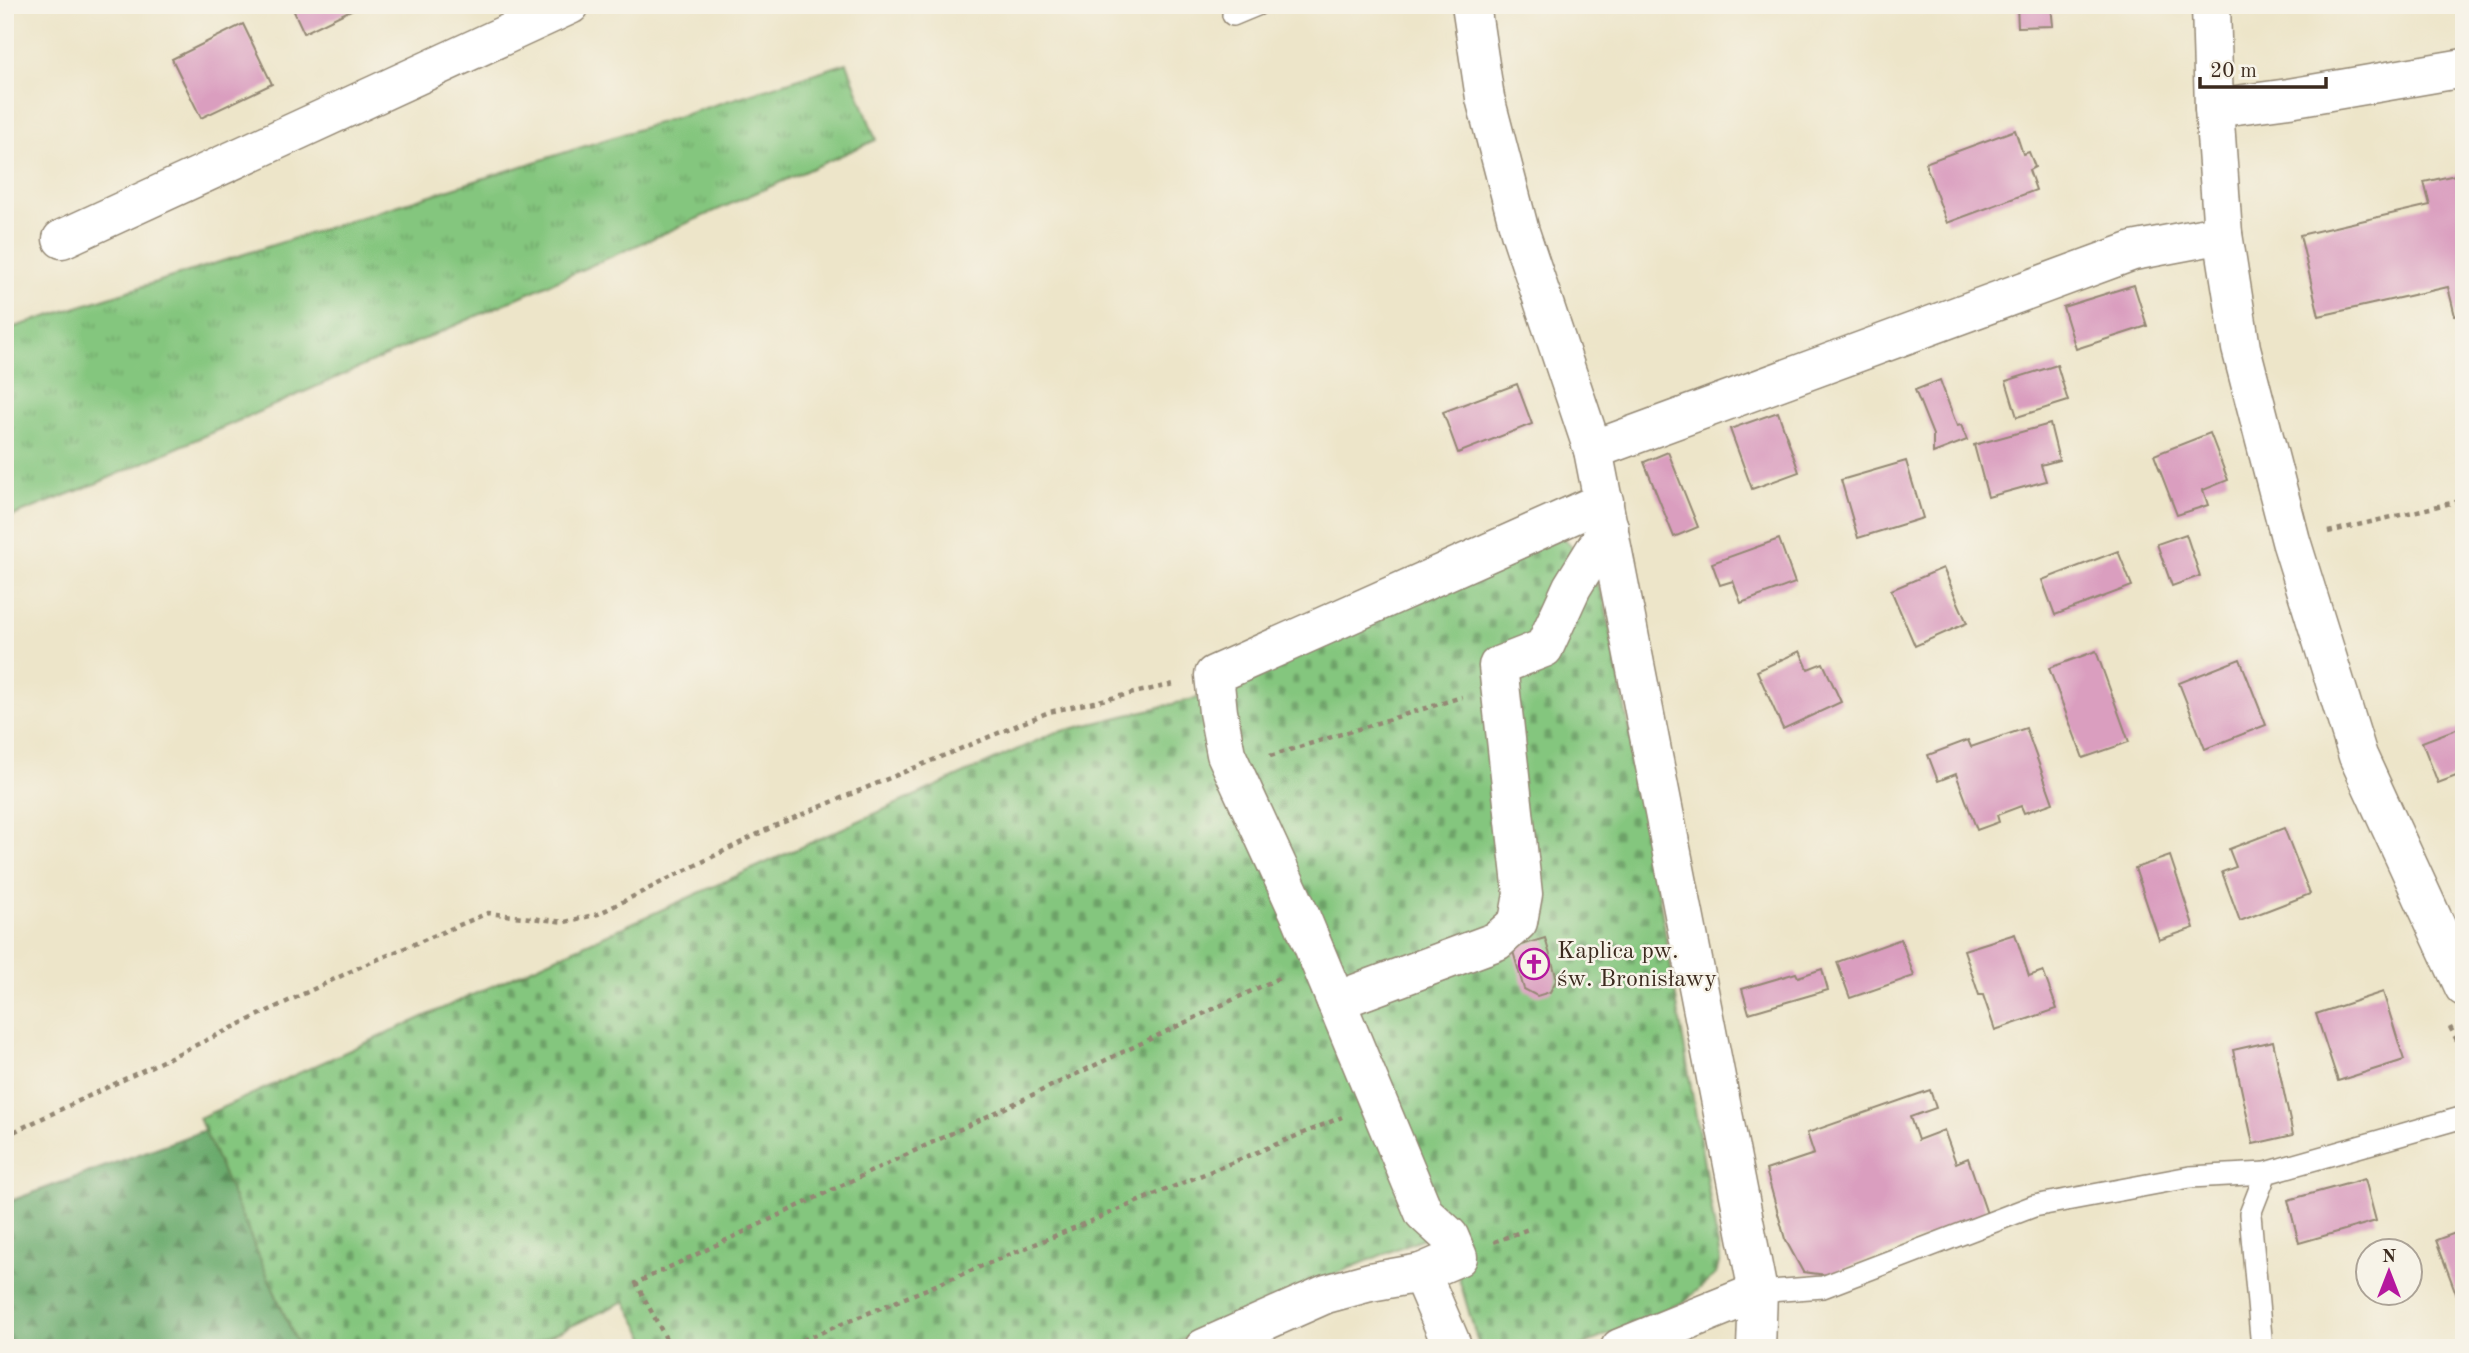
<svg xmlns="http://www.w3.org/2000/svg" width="2469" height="1353" viewBox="0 0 2469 1353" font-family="'Old Standard TT',serif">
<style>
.grass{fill:url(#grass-tufts);stroke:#60784e;stroke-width:2}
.forest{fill:url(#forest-firs);stroke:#536a46;stroke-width:2}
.cemetery{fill:url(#cemetery-stones);stroke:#60784e;stroke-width:2}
.building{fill:#da9ebf}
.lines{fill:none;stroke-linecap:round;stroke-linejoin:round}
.lane-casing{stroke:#948874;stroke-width:24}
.street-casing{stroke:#948874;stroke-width:41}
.secondary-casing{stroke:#948874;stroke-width:41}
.path{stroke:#948874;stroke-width:4.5;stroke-dasharray:5 5;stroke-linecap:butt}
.lane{stroke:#fff;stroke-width:21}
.street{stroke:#fff;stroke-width:38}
.secondary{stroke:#fff;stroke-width:38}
.labels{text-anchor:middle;stroke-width:5;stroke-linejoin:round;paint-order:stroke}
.poi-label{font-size:24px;fill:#3b2a1e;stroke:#f7f3e8;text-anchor:start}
</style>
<defs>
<pattern id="grass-tufts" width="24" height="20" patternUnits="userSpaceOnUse" patternTransform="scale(1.75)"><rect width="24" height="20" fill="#84c67e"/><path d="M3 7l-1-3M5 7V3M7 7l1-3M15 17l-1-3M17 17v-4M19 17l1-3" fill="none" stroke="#6da167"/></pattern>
<pattern id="forest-firs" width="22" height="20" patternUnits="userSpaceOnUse" patternTransform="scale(1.75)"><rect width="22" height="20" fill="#6bab6d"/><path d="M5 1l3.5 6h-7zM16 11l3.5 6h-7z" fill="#598b59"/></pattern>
<pattern id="cemetery-stones" width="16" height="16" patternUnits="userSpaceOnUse" patternTransform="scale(1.75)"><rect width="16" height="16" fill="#84c67e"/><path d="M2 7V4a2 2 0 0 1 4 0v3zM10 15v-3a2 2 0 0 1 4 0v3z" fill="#6da167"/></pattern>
</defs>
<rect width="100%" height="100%" fill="#f7f3e8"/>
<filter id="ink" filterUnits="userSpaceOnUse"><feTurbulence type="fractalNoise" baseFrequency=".0143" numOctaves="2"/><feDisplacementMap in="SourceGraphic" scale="14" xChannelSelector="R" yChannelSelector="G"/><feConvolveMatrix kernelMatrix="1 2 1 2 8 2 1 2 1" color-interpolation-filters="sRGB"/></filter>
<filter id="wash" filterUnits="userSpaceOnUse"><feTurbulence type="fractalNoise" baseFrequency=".00686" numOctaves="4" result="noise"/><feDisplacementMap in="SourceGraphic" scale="28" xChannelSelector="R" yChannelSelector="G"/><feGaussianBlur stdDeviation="1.57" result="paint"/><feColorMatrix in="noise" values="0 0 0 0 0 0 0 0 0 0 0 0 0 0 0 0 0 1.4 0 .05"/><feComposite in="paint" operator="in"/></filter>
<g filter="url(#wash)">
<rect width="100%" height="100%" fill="#ede5c9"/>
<polygon class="grass" points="847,63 876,140 95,484 5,519 5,330"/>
<polygon class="forest" points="205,1130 299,1348 5,1348 5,1203"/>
<polygon class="cemetery" points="1563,537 1585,561 1604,599 1643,802 1720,1259 1716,1274 1684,1302 1576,1348 1483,1348 1478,1343 1452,1254 1428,1236 1208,1326 1167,1348 651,1348 625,1301 524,1348 299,1348 199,1118 1054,733 1234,689 1250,669"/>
<g id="blocks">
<g class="building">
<polygon points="291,5 351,5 353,9 304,33"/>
<polygon points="2017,5 2051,5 2053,26 2018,27"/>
<polygon points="243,24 272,84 201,118 172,59"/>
<polygon points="2015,130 2023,154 2029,152 2035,167 2029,170 2036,190 1947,223 1925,163"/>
<polygon points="2464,173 2464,314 2455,316 2448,287 2319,316 2300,235 2430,205 2424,182"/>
<polygon points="2134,285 2147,326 2076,349 2063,307"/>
<polygon points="2057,365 2068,401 2017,417 2006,381"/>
<polygon points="1940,380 1957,426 1961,425 1967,440 1933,453 1933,435 1915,390"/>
<polygon points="1517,384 1532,424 1458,453 1443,412"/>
<polygon points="1778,412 1799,472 1752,489 1730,429"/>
<polygon points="2050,424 2059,460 2041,465 2046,481 1988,497 1974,445"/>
<polygon points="2210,433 2228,480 2203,490 2208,505 2177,515 2154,455"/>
<polygon points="1668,452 1698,527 1674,537 1644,462"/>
<polygon points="1906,461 1923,518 1858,538 1841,480"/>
<polygon points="2186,534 2200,576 2172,586 2157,544"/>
<polygon points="1779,539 1795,583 1741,603 1733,581 1720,585 1712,563"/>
<polygon points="2118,551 2132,586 2055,615 2042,580"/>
<polygon points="1943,568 1967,623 1915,646 1891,590"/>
<polygon points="1800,651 1808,669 1823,663 1841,702 1783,729 1757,671"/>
<polygon points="2096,651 2129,742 2083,758 2049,668"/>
<polygon points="2240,659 2266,725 2205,749 2179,683"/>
<polygon points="2464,726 2464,773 2438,783 2422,742"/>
<polygon points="2026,728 2053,803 2024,813 2021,806 1997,815 1999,822 1977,830 1956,774 1938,781 1928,755 1968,740 1971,747"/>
<polygon points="2284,828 2310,894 2240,921 2222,872 2236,867 2229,849"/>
<polygon points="2170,856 2194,928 2159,940 2135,868"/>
<polygon points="2015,934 2029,976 2043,971 2057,1009 1995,1030 1983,995 1979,995 1964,950"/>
<polygon points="1545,938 1557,979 1550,992 1537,996 1524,989 1512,948"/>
<polygon points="1901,939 1914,976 1850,998 1837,962"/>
<polygon points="1822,969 1828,990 1749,1013 1742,989 1796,973 1798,977"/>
<polygon points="2383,992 2404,1060 2338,1081 2316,1014"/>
<polygon points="2273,1041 2293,1135 2253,1144 2233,1050"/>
<polygon points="1930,1090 1936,1108 1910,1117 1918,1140 1944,1130 1956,1163 1968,1158 1987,1214 1827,1275 1803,1272 1785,1239 1766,1170 1814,1154 1807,1133"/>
<polygon points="2365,1179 2376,1221 2299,1243 2288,1200"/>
<polygon points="2464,1230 2464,1312 2463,1312 2436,1240"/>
</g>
</g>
</g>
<g filter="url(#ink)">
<use href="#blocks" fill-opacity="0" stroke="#948874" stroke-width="2"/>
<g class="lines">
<g class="lane-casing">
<g id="lane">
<polyline points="1233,15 1257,5"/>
<polyline points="1758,1292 1823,1287 2034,1206 2190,1177 2266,1173"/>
<polyline points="2262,1348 2250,1214 2266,1173 2464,1117"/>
</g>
</g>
<g class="street-casing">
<g id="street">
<polyline points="1471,5 1485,98 1520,232 1593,450 1758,1292 1756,1348"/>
<polyline points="2214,108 2289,98 2464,68"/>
<polyline points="62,239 570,5"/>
<polyline points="1593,450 2133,251 2223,234"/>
<polyline points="1336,1001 1497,941 1518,922 1523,894 1498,666 1544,648 1572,587 1609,527"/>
<polyline points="1421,1273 1458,1257 1449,1236 1424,1213 1301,917 1226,754 1218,712 1214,675 1604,501"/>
<polyline points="1204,1348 1326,1294 1370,1282 1421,1273 1453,1348"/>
<polyline points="1620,1348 1758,1292"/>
</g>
</g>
<g class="secondary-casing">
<polyline id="secondary" points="2211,5 2214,108 2223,234 2241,348 2291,541 2358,756 2464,987"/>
</g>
<g class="path">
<polyline points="2464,452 2464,469"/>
<polyline points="2328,532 2464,500"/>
<polyline points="1270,756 1462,697"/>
<polyline points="2450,1027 2464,1054"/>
<polyline points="5,1136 362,966 488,913 565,922 598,914 774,826 1049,712 1174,684"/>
<polyline points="1494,1242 1531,1228"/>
<polyline points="671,1348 636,1283 1283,976"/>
<polyline points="784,1348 1342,1117"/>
</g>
<use href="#lane" class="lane"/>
<use href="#street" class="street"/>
<use href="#secondary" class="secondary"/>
</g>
</g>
<defs>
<g id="church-ring" transform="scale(1.575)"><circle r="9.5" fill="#f7f3e8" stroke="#b5179e" stroke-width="1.5"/><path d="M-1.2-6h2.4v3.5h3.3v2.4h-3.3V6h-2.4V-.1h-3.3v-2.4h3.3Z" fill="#b5179e"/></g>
</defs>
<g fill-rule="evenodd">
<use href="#church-ring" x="1534" y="964"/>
</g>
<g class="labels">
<g class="poi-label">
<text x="1557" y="958">Kaplica pw.<tspan x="1557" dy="28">św. Bronisławy</tspan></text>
</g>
</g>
<rect width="2469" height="1353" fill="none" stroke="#f7f3e8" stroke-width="28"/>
<g transform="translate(2389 1272)"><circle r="33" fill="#f7f3e8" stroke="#aca397" stroke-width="2"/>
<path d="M0-5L12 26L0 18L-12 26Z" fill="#b5179e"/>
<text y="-10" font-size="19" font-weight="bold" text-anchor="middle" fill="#3b2a1e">N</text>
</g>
<path d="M2200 77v10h126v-10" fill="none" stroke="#3b2a1e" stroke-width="3.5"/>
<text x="2210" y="77" font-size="21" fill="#3b2a1e" stroke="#f7f3e8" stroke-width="5" paint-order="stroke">20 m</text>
</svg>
